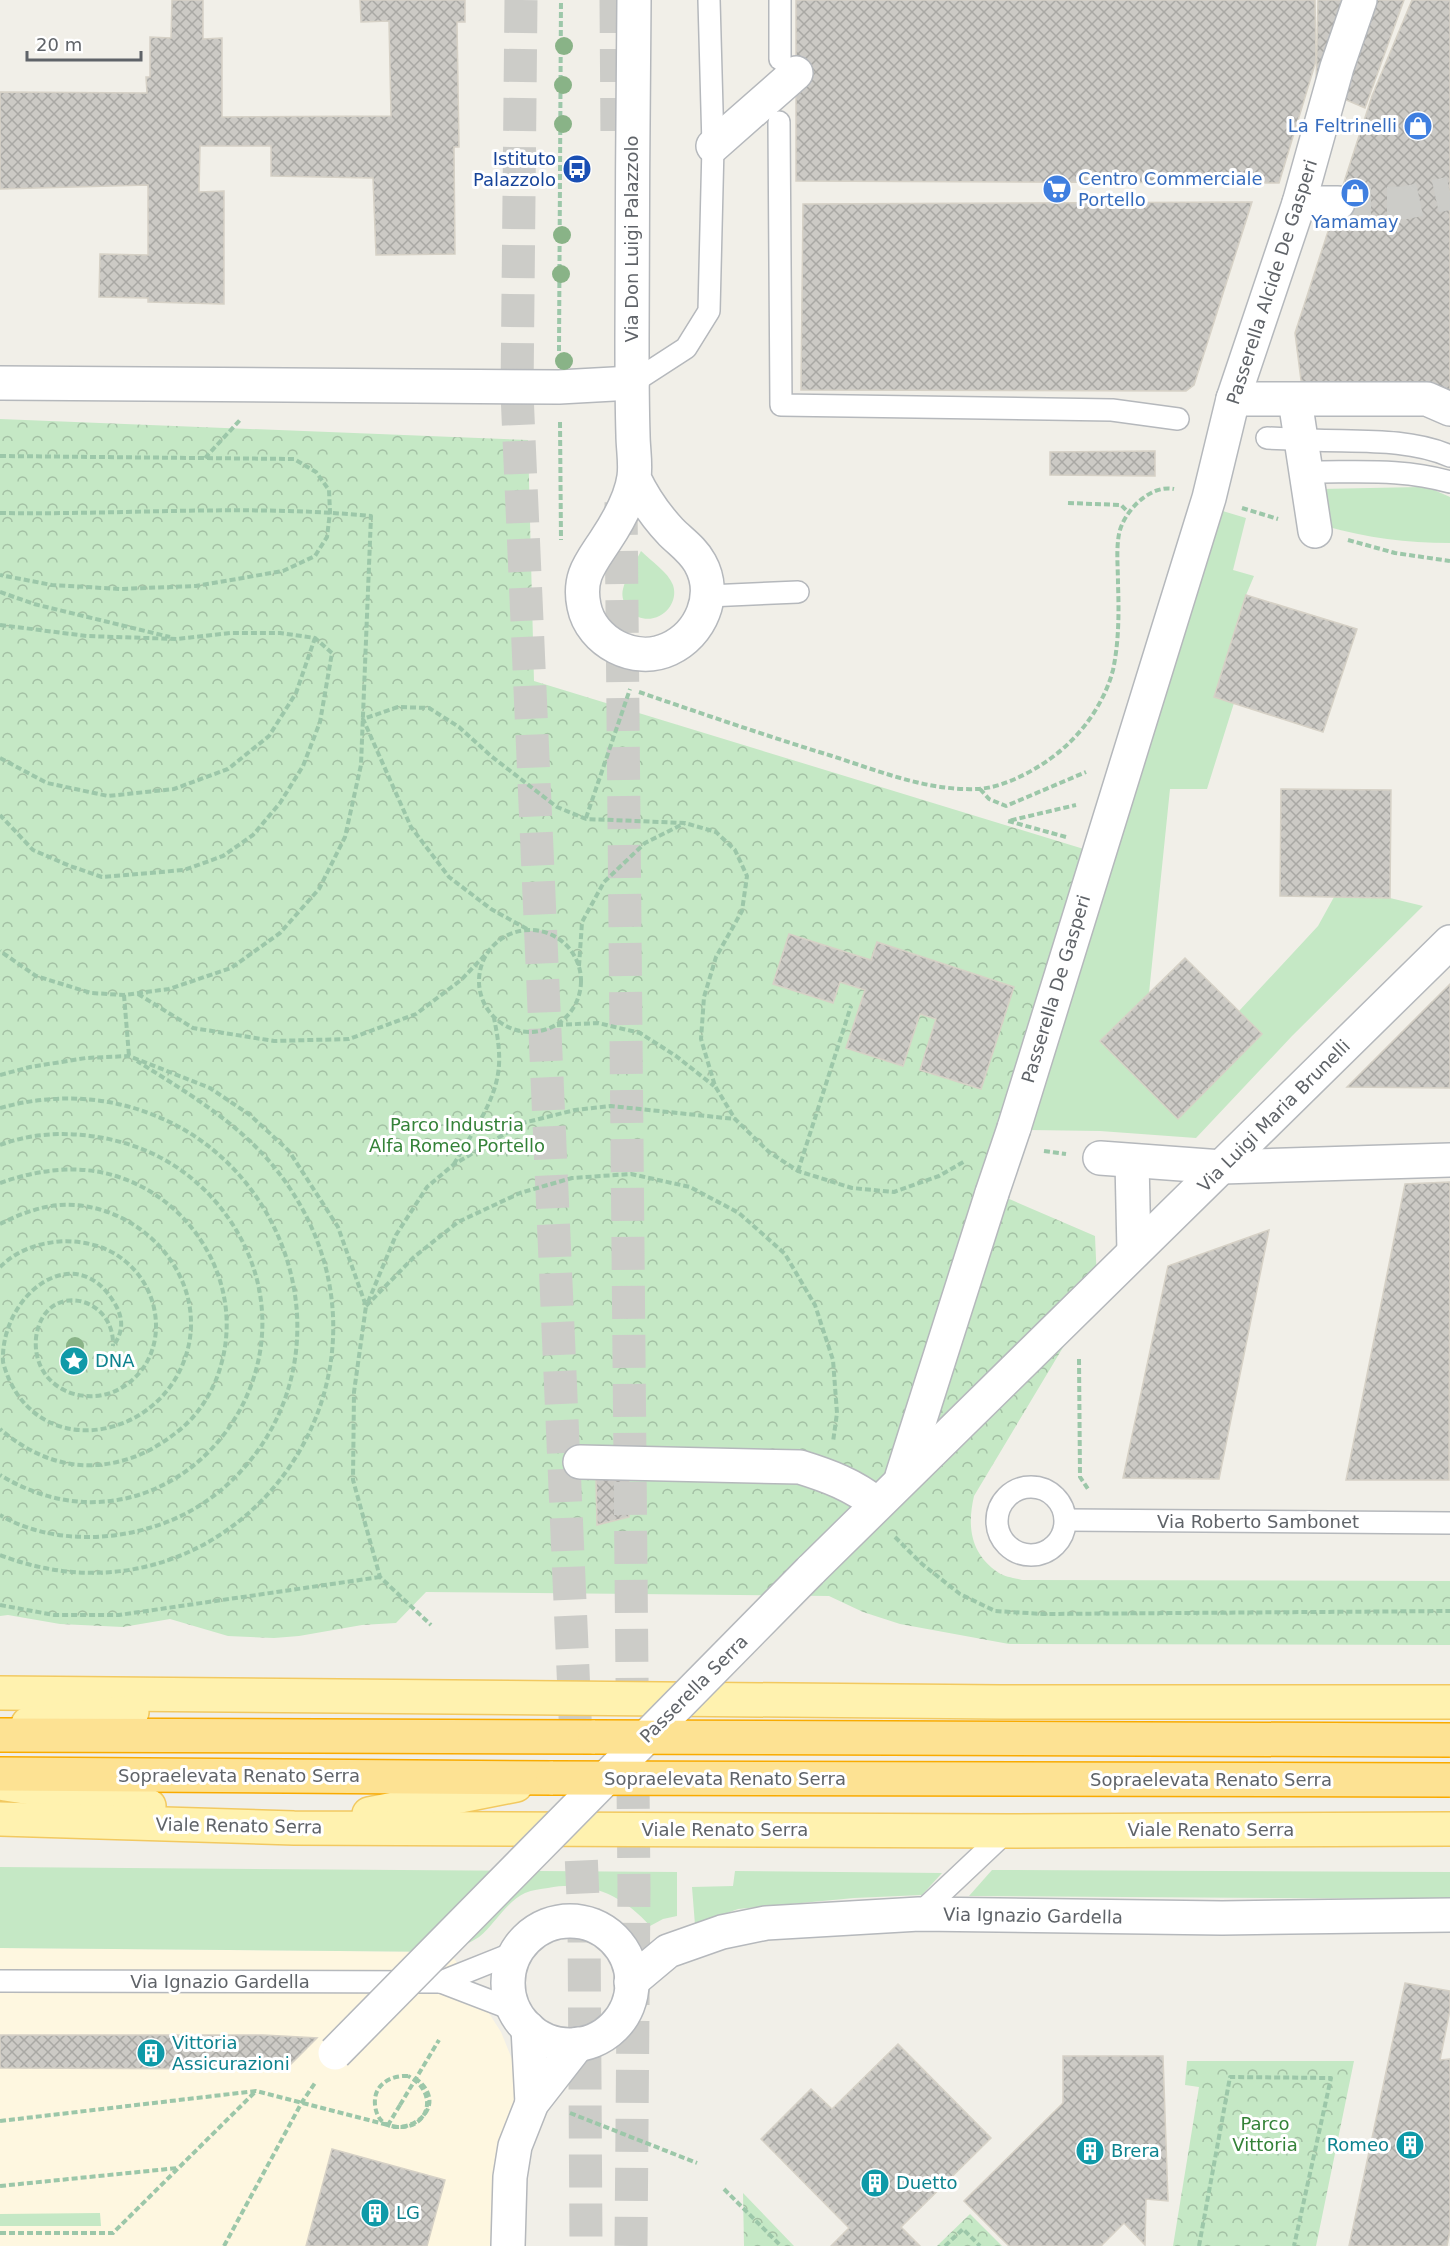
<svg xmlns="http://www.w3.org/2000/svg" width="1450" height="2246" viewBox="0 0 1450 2246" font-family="'DejaVu Sans',sans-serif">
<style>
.commercial{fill:#fef7e0}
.green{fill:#c5e8c5}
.park{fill:url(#park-crowns)}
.building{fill:url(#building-cross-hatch);stroke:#d6d1c6;stroke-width:1.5}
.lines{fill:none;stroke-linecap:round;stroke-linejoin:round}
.street-tunnel{stroke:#ccccc8;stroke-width:33;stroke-dasharray:33 16;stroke-linecap:butt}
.highway-tunnel{stroke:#ccccc8;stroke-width:33;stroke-dasharray:33 16;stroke-linecap:butt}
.lane-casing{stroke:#b5b8bc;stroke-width:24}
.street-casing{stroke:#b5b8bc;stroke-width:36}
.primary-casing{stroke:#f2c960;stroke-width:36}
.highway-casing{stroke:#f9ab00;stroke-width:36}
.path{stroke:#9cc7a9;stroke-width:4;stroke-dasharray:6 3;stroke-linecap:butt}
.lane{stroke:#fff;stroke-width:21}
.street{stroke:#fff;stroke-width:33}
.primary{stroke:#fff2af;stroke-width:33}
.highway{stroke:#fde293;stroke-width:33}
.street-bridge-casing{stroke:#b5b8bc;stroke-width:36;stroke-linecap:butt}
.highway-bridge-casing{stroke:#f9ab00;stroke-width:36;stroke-linecap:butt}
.path-bridge{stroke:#9cc7a9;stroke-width:4;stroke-dasharray:6 3;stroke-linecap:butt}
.street-bridge{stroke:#fff;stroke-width:33}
.highway-bridge{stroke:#fde293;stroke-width:33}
.tree{fill:#89b387}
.labels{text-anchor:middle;stroke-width:6;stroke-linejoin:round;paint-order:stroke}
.shop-label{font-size:18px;fill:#366cbe;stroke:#fff;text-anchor:end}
.transit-label{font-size:18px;fill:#164399;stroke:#fff;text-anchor:end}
.street-label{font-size:18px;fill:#5f6368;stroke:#fff}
.park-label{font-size:18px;fill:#348238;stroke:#fff}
.culture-label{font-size:18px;fill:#0d838f;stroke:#fff;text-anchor:start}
</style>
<defs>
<pattern id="park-crowns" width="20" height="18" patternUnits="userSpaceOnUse" patternTransform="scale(1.5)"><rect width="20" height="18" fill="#c5e8c5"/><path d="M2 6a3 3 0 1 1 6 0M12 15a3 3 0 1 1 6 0" fill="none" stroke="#a3c0a4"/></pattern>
<pattern id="building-cross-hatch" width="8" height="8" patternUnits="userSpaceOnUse" patternTransform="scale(1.5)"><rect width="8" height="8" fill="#cccac5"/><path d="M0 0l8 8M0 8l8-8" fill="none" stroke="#a9a8a4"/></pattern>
</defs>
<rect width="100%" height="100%" fill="#f1efe8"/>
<polygon class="commercial" points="0,1948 450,1952 501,2032 514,2064 526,2182 526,2246 0,2246"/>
<g class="green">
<path d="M1420 487 1434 490 1450 497V543C1405 543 1369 538 1325 526L1320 489Z"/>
<polygon points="1216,509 1246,518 1233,570 1254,576 1246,595 1214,697 1234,703 1207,789 1170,789 1149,993 1100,1041 1178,1118 1262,1034 1239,1011 1318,926 1334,897 1390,898 1423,906 1292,1036 1196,1138 1100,1131 1029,1130"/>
<path d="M641 551C651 561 668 572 673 585 681 609 649 632 629 610 624 605 621 596 623 589 626 576 635 563 641 551Z"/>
<path d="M0 1867 677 1872V1916L663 1919 650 1926C622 1895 589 1880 548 1888 541 1889 532 1890 525 1893 506 1902 495 1924 479 1937 470 1943 459 1947 450 1952L0 1948Z"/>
<polygon points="992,1870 1450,1872 1450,1899 969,1896"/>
<polygon points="735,1871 942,1873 922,1895 854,1898 738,1909 695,1925 692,1887 733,1886"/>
<polygon points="100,2213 101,2226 0,2226 0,2214"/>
</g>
<g class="park">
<path d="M0 419 528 440 534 681 1087 850 1007 1198 1095 1236 1097 1281 1071 1334 974 1496C967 1526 970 1554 999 1573 1005 1577 1015 1578 1022 1580L1450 1581V1645L1009 1644 900 1624 863 1612 829 1596 426 1592 396 1623 362 1625 299 1636 274 1638 228 1636 170 1619 123 1627 60 1624 8 1615 0 1616Z"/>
<polygon points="1187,2061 1354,2061 1316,2246 1173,2246 1199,2087 1185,2085"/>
<polygon points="743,2193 794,2246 744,2246"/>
<polygon points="970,2214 1002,2246 937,2246"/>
</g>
<g class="building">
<polygon points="172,0 203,0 203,39 222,38 222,117 391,116 389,21 361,22 360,0 465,0 465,22 457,22 459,147 454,147 455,254 376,255 373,178 271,176 271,146 200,146 199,192 224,191 224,304 148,302 148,298 99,297 100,254 148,255 148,185 0,189 0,92 147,93 146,77 150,77 150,37 171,38"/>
<polygon points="796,0 1315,0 1316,61 1279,183 796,181"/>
<polygon points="1318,0 1404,0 1365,108 1316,87"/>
<polygon points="1412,0 1450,0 1450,396 1302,388 1295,333 1372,96"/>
<polygon points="1252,202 1194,385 1186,391 801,390 803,204"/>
<polygon points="1155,451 1155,476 1050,475 1050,452"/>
<polygon points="1246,595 1357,629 1323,732 1214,697"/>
<polygon points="1281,789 1391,790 1390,898 1280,896"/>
<polygon points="789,934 871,960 877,942 1014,987 981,1089 920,1070 936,1019 920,1014 903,1066 846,1048 865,990 840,982 833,1003 773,984"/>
<polygon points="1185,958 1262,1034 1178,1119 1100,1041"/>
<polygon points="1450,984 1450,1088 1347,1087"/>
<polygon points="1450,1182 1449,1480 1346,1480 1405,1184"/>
<polygon points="1269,1230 1219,1479 1123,1478 1168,1266"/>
<polygon points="596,1479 629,1480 629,1517 597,1525"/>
<polygon points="1405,1983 1450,1991 1450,2010 1440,2060 1450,2059 1450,2231 1447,2246 1349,2246"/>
<polygon points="0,2035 263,2035 317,2038 286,2069 0,2068"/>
<polygon points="898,2044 991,2138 901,2227 920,2246 831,2246 849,2228 761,2139 811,2089 832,2109"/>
<polygon points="1063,2056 1163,2056 1168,2201 1146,2199 1145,2245 1124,2223 1101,2246 1009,2246 964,2201 1063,2103"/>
<polygon points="332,2149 445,2180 427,2246 306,2246"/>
</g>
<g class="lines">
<polyline class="street-tunnel" points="1338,203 1404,203 1450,193"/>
<g class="highway-tunnel">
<polyline points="521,0 517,393 584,1921 586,2246"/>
<polyline points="616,0 617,138"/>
<polyline points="621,502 634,1889 631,2246"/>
</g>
<g class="lane-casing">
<g id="lane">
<polyline points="780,0 780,59"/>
<polyline points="779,122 781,405 1112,410 1178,419"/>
<polyline points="632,383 686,348 709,311 713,146 709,0"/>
<polyline points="1267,438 1290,439"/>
<path d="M1312 440C1358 442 1408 438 1450 456"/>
<path d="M1317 472C1363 472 1406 469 1450 482"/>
<polyline points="708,596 798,592"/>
<circle cx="1031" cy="1521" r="34"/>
<polyline points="1066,1520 1450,1523"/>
<polyline points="919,1914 1007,1831"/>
<polyline points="0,1981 441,1982 514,2010"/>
<polyline points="441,1982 516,1952"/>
</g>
</g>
<g class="street-casing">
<g id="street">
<polyline points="713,146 796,73"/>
<polyline points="1299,203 1338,203"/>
<polyline points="0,383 559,387 632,383"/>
<polyline points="1233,399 1427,399 1450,409"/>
<polyline points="1295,400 1315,531"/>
<path d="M634 478C644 499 655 515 671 532 681 542 693 550 700 563 718 595 701 634 669 649 635 665 591 642 584 606 578 577 590 564 605 541 617 523 631 499 634 477 636 464 633 448 633 435 632 403 632 372 632 340 632 227 633 113 634 0"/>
<polyline points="1014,1128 1209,498 1233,399 1299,203 1337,67 1360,0"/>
<polyline points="1100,1158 1222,1167 1450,1160"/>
<polyline points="1132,1161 1134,1252"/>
<path d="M580 1462 800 1467C829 1476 853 1485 877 1504"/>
<polyline points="902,1476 992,1193"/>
<polyline points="810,1571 1450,942"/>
<circle cx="570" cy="1983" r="62"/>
<polyline points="631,1982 668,1951 722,1932 766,1923 919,1914 1222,1918 1450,1915"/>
<polyline points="528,2028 532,2103"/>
<polyline points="508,2246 510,2177 515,2146 532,2103 578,2044"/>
</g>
</g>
<g class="primary-casing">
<g id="primary">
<polyline points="0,1693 1000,1702 1450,1702"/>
<polyline points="28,1724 132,1712"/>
<polyline points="5,1784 149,1806"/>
<polyline points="369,1814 516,1785"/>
<polyline points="0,1819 294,1828 1007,1831 1450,1829"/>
</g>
</g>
<g class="highway-casing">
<g id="highway">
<polyline points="0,1735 595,1737"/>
<polyline points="0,1774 553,1778"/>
</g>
</g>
<g class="path">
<polyline points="559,351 561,0"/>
<polyline points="560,422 561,540"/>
<polyline points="0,456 294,459 316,472 329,490 330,512 327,537 315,556 283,571 196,586 120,589 52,585 0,575"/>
<polyline points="205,458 240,420"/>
<polyline points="1068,503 1121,505 1128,512"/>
<polyline points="1242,508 1278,519"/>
<path d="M0 513C124 515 247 504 371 516L361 765 345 837 319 889 280 933 231 968 169 989 124 995 91 993 36 976 0 951"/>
<polyline points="1348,540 1395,553 1450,561"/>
<polyline points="0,592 34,604 170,637"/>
<polyline points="0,625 87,636 177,639 230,633 280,633 315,638 332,653 320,722 303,766 280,803 253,835 223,856 184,870 102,877 70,866 33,850 0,815"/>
<path d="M639 692C703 714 767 736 832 756 879 771 927 791 977 789 1007 788 1048 764 1069 743 1089 724 1106 697 1113 670 1119 642 1119 612 1118 584 1118 568 1116 550 1119 534 1123 512 1150 484 1174 489"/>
<polyline points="0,758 47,783 108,796 174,789 228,769 269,736 296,693 315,638"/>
<polyline points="980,789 989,799 1006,806 1086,772"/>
<polyline points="586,818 630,689"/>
<polyline points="1066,837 1008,821 1076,805"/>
<polyline points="527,929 491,909 449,877 411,827 363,719 398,707 429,708 459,727 491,756 557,807 586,819 685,823 716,832 735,850 747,876 742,911 716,957 704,997 701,1039 715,1086 735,1119 769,1152 798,1171 852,1188 894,1192 939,1176 965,1161"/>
<circle cx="530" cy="981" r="51"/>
<polyline points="579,966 582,922 604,882 645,843 685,823"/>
<polyline points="138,994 193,1028 274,1041 349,1039 416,1014 461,980 485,955"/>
<polyline points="124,995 129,1056"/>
<polyline points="557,1025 598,1023 640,1033 676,1056 714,1086"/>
<polyline points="0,1075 30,1067 86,1058 129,1056 210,1088 250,1115 289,1151 338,1227 366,1306 354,1392 353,1480 380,1577 431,1625"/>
<path d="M0 1108C50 1094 102 1095 151 1114 281 1163 340 1325 263 1443 236 1484 196 1515 149 1528 102 1542 44 1541 0 1515"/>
<path d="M0 1145C45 1128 98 1132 142 1149 177 1163 208 1188 229 1219 336 1374 166 1576 0 1475"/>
<polyline points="1044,1151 1066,1154"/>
<path d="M454 1164C471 1134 497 1101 499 1065 500 1049 497 1033 494 1018"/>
<polyline points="798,1171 851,1006"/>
<path d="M0 1183C37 1170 77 1164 116 1176 195 1201 244 1285 221 1365 214 1391 198 1416 177 1432 160 1445 142 1456 121 1461 76 1473 35 1459 0 1429"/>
<path d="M0 1224C22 1213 48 1203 74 1205 142 1209 203 1273 189 1344 168 1443 31 1467 3 1362 0 1295 76 1236 115 1304 124 1319 123 1333 113 1346"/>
<path d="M0 1267C13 1254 30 1246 48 1243 74 1238 105 1244 125 1261 166 1294 168 1361 121 1388 105 1398 81 1399 64 1390 44 1380 34 1360 36 1338 43 1280 115 1294 113 1346"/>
<polyline points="368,1302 396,1235 427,1187 453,1165 523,1123 575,1110 611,1106 735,1119"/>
<polyline points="366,1306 414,1257 458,1222 520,1193 572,1178 631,1174 690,1187 739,1213 785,1254 815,1305 833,1360 837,1413 833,1442"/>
<polyline points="1079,1359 1080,1477 1088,1489"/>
<polyline points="895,1537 922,1564 960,1594 995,1611 1043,1614 1450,1611"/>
<path d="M0 1555C228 1643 424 1387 289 1187 251 1130 194 1097 137 1061"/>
<polyline points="0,1605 54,1615 119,1615 380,1577"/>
<path d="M408 2076C390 2075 373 2085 375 2105 380 2153 462 2113 415 2078"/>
<polyline points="400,2105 439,2040"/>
<polyline points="570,2113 697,2163"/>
<polyline points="0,2121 256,2091 388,2125"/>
<polyline points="0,2186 178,2168"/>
<polyline points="724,2189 781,2246"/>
<polyline points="0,2233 113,2233 256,2091"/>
<polyline points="224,2246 302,2102 315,2083"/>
<polyline points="945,2246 963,2229 980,2246"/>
<polyline points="1199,2246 1230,2077 1331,2078 1294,2246"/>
</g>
<use href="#lane" class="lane"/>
<use href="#street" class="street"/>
<use href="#primary" class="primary"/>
<use href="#highway" class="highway"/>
<g class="street-bridge-casing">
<g id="street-bridge">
<polyline points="992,1193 1014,1128"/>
<polyline points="335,2053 810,1571"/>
</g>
</g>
<g class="highway-bridge-casing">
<g id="highway-bridge">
<polyline points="595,1737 1450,1740"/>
<polyline points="553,1778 1450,1780"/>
</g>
</g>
<path class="path-bridge" d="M400 2105 388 2125C426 2137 443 2094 408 2076"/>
<use href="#street-bridge" class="street-bridge"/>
<use href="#highway-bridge" class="highway-bridge"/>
</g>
<g class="tree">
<circle cx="564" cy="46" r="9"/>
<circle cx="563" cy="85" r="9"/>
<circle cx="563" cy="124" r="9"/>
<circle cx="562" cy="235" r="9"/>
<circle cx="561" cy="274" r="9"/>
<circle cx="564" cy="361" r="9"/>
<circle cx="75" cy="1346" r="9"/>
</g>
<defs>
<g id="shop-disc" transform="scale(1.5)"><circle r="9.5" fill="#3f7fe0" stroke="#fff"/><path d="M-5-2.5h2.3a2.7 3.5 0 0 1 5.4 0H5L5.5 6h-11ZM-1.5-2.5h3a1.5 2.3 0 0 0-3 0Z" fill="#fff"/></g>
<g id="bus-disc" transform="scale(1.5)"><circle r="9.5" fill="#1a4fb4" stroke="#fff"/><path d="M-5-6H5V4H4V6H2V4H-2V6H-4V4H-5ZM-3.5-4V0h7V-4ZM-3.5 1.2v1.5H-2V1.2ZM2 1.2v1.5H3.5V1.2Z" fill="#fff"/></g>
<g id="supermarket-disc" transform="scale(1.5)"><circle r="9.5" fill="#3f7fe0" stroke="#fff"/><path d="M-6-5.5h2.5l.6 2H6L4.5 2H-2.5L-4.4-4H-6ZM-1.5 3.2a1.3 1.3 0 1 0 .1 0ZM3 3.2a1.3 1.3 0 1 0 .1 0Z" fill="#fff"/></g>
<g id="sight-disc" transform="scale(1.5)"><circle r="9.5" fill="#0f9aa8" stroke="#fff"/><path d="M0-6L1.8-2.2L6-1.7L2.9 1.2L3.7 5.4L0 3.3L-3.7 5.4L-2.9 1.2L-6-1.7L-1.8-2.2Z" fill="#fff"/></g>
<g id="building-disc" transform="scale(1.5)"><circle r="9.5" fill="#0f9aa8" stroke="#fff"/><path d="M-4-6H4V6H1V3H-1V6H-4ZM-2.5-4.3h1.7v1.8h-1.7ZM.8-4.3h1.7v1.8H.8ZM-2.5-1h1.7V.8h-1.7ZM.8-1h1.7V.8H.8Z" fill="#fff"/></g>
</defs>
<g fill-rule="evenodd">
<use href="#shop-disc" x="1418" y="126"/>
<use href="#bus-disc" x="577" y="169"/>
<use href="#supermarket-disc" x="1057" y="189"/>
<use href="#shop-disc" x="1355" y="193"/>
<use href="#sight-disc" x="74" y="1361"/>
<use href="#building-disc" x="151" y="2053"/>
<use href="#building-disc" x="1410" y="2145"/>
<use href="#building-disc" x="1090" y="2151"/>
<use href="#building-disc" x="875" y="2183"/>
<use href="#building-disc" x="375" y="2213"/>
</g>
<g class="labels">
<g class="shop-label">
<text x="1397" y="132">La Feltrinelli</text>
<text x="1078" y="185" text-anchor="start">Centro Commerciale<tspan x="1078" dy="21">Portello</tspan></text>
<text x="1355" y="228" text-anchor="middle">Yamamay</text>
</g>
<g class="transit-label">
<text x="556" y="165">Istituto<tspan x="556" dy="21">Palazzolo</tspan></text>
</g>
<g class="street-label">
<text transform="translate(632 239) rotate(-90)" y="6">Via Don Luigi Palazzolo</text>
<text transform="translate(1272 282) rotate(-72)" y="6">Passerella Alcide De Gasperi</text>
<text transform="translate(1056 989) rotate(-73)" y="6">Passerella De Gasperi</text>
<text transform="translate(1274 1116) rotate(-45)" y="6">Via Luigi Maria Brunelli</text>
<text x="1258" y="1528">Via Roberto Sambonet</text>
<text transform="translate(694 1689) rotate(-45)" y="6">Passerella Serra</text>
<text x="239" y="1782">Sopraelevata Renato Serra</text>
<text x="725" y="1785">Sopraelevata Renato Serra</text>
<text x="1211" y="1786">Sopraelevata Renato Serra</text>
<text transform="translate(239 1826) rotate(1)" y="6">Viale Renato Serra</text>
<text x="725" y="1836">Viale Renato Serra</text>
<text x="1211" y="1836">Viale Renato Serra</text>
<text transform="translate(1033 1916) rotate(1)" y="6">Via Ignazio Gardella</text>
<text x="220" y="1988">Via Ignazio Gardella</text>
</g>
<g class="park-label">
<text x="457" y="1131">Parco Industria<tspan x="457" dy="21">Alfa Romeo Portello</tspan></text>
<text x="1265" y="2130">Parco<tspan x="1265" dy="21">Vittoria</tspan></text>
</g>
<g class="culture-label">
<text x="95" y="1367">DNA</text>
<text x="172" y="2049">Vittoria<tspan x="172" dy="21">Assicurazioni</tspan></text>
<text x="1389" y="2151" text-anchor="end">Romeo</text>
<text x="1111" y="2157">Brera</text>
<text x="896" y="2189">Duetto</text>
<text x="396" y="2219">LG</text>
</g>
</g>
<path d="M27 51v9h114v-9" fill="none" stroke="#5f6368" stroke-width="3"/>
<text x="36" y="51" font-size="18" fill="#5f6368" stroke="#ffffff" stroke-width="4.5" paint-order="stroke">20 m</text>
</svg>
